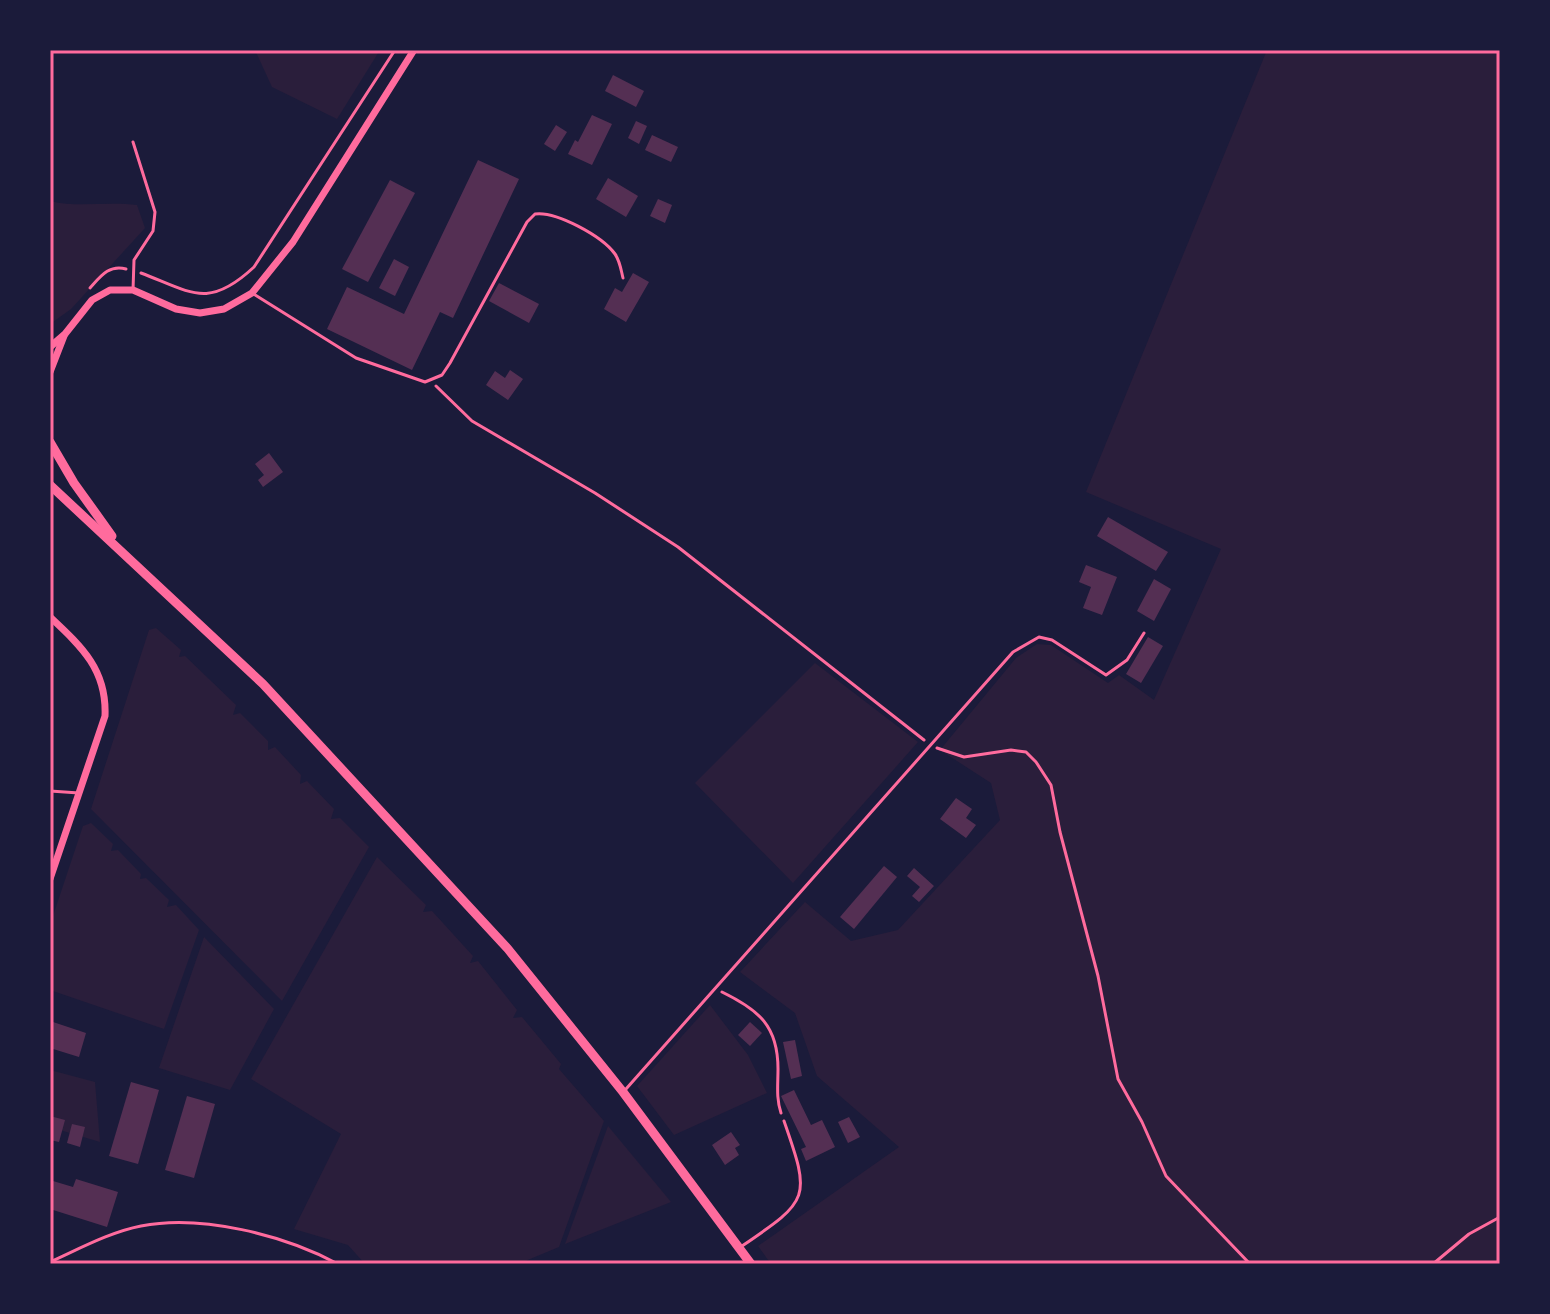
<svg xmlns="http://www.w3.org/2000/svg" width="1550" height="1314" viewBox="0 0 1550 1314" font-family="'Roboto Serif',serif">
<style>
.green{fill:#2a1e3b}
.building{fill:#542f53}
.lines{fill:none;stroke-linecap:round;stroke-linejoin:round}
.path{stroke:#ff6b9d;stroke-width:3}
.service{stroke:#ff6b9d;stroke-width:3}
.minor{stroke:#ff6b9d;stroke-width:7}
.secondary{stroke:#ff6b9d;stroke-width:9}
.neatline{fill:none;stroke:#ff6b9d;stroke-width:3}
</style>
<rect width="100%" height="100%" fill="#1b1b3a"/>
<g class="green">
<polygon points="255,50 380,50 337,119 272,87"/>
<polygon points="1267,50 1500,50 1500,1264 771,1264 758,1246 899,1147 817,1076 795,1013 740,972 805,902 851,941 898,930 1000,820 991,783 940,750 1016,658 1037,644 1051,645 1108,683 1119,675 1154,700 1221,549 1086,492"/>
<path d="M50 201C78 208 108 201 137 205L145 228 71 309 50 324Z"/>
<polygon points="156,628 181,650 179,657 185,656 236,705 233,715 240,713 268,741 268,750 275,747 301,775 300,784 307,781 334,809 331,819 340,818 369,847 282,1001 91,809 149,630"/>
<polygon points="815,663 918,742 793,883 695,783"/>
<polygon points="91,823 113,844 111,851 118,850 141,874 140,879 146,878 169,900 167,907 176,905 199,930 164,1029 50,990 50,925 83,826"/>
<polygon points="377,857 426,905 423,912 432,911 473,956 470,963 478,961 517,1010 513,1018 522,1017 561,1064 559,1069 604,1121 559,1247 518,1264 365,1264 348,1245 294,1229 341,1134 251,1079"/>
<polygon points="204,937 274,1009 230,1090 159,1068"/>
<polygon points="710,1005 748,1055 767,1093 674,1135 637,1086"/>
<polygon points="50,1070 95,1082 100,1142 50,1127"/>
<polygon points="608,1126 671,1202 565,1244"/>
</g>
<g class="building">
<polygon points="613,75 644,91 636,107 605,91"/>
<polygon points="592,115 612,124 592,165 568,154 575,140 578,142"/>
<polygon points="636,121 647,126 639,144 628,138"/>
<polygon points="556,125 567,132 555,151 544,144"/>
<polygon points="652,135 678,147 671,162 645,150"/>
<polygon points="478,160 519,179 453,318 440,312 412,370 327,329 347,287 404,314"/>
<polygon points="608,178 638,196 626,217 596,199"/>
<polygon points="390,180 415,193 368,282 342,269"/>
<polygon points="658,199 672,205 665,223 650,216"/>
<polygon points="394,259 409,267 395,296 379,288"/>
<polygon points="633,273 649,282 626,322 604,309 615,288 622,292"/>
<polygon points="499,283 539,304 529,323 489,301"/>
<polygon points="510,370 523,379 508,400 486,385 495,371 505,378"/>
<polygon points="269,453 283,472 263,487 258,480 264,475 255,464"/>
<polygon points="1108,517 1168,552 1156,571 1097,536"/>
<polygon points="1086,565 1117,577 1102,615 1083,608 1091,587 1079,582"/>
<polygon points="1154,579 1171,589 1154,621 1137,611"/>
<polygon points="1148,637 1163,646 1141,683 1126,674"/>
<polygon points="956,798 972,809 966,818 976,825 966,838 940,819"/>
<polygon points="884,866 897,877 854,929 840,917"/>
<polygon points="914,868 934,886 919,902 912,896 920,887 907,876"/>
<polygon points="50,1021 86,1033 79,1057 50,1048"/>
<polygon points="750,1022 762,1033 750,1046 738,1035"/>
<polygon points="795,1040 802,1076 791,1079 783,1042"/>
<polygon points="131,1082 159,1090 138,1164 109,1156"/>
<polygon points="794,1090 811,1125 822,1120 835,1147 806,1161 801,1149 806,1147 781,1096"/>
<polygon points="187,1096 215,1104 194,1178 165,1170"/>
<polygon points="50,1116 65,1120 59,1142 50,1140"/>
<polygon points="849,1117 860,1137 848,1143 838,1122"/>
<polygon points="72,1124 85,1127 80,1147 67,1143"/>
<polygon points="731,1132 740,1145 735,1148 739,1155 725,1165 712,1145"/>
<polygon points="76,1179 118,1192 107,1227 50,1209 50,1192 53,1181 73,1187"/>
</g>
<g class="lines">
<g class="path">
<path d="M141 273C191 292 208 310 254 267L395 50"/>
<path d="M90 288C100 277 109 264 126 269"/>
<polyline points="436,386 472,421 595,493 678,547 924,740"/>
<polyline points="937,748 964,757 1011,750 1026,752 1036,762 1051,785 1060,832 1098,976 1118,1079 1142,1122 1166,1176 1250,1264"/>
<path d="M722 992C759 1010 778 1026 778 1069 778 1085 776 1098 781 1113"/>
<polyline points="1433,1264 1469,1234 1500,1217"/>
</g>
<g class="service">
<polyline points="133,142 155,212 153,231 134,260 133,290"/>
<path d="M252 293 356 358 425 382 442 375 450 363 527 222 535 214C556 211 602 236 615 254 620 261 621 270 623 278"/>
<polyline points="50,791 79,793"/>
<polyline points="626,1089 1013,652 1039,637 1052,640 1106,675 1127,660 1144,633"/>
<path d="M742 1246C810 1200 811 1198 784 1121"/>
<path d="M50 1262C79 1249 110 1232 141 1226 201 1214 284 1235 338 1264"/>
</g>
<g class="minor">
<polyline points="50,347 65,334 92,300 110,290 133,290 176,309 200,313 224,309 252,293 293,242 414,50"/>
<polyline points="50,372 64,336"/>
<path d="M50 617C82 647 107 670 105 716L50 879"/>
</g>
<g class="secondary">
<polyline points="50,442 74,483 112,536"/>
<polyline points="50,485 263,684 508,949 623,1092 751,1264"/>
</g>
</g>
<rect width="1550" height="1314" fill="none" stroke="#1b1b3a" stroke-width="104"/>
<rect x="52" y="52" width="1446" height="1210" class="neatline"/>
</svg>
